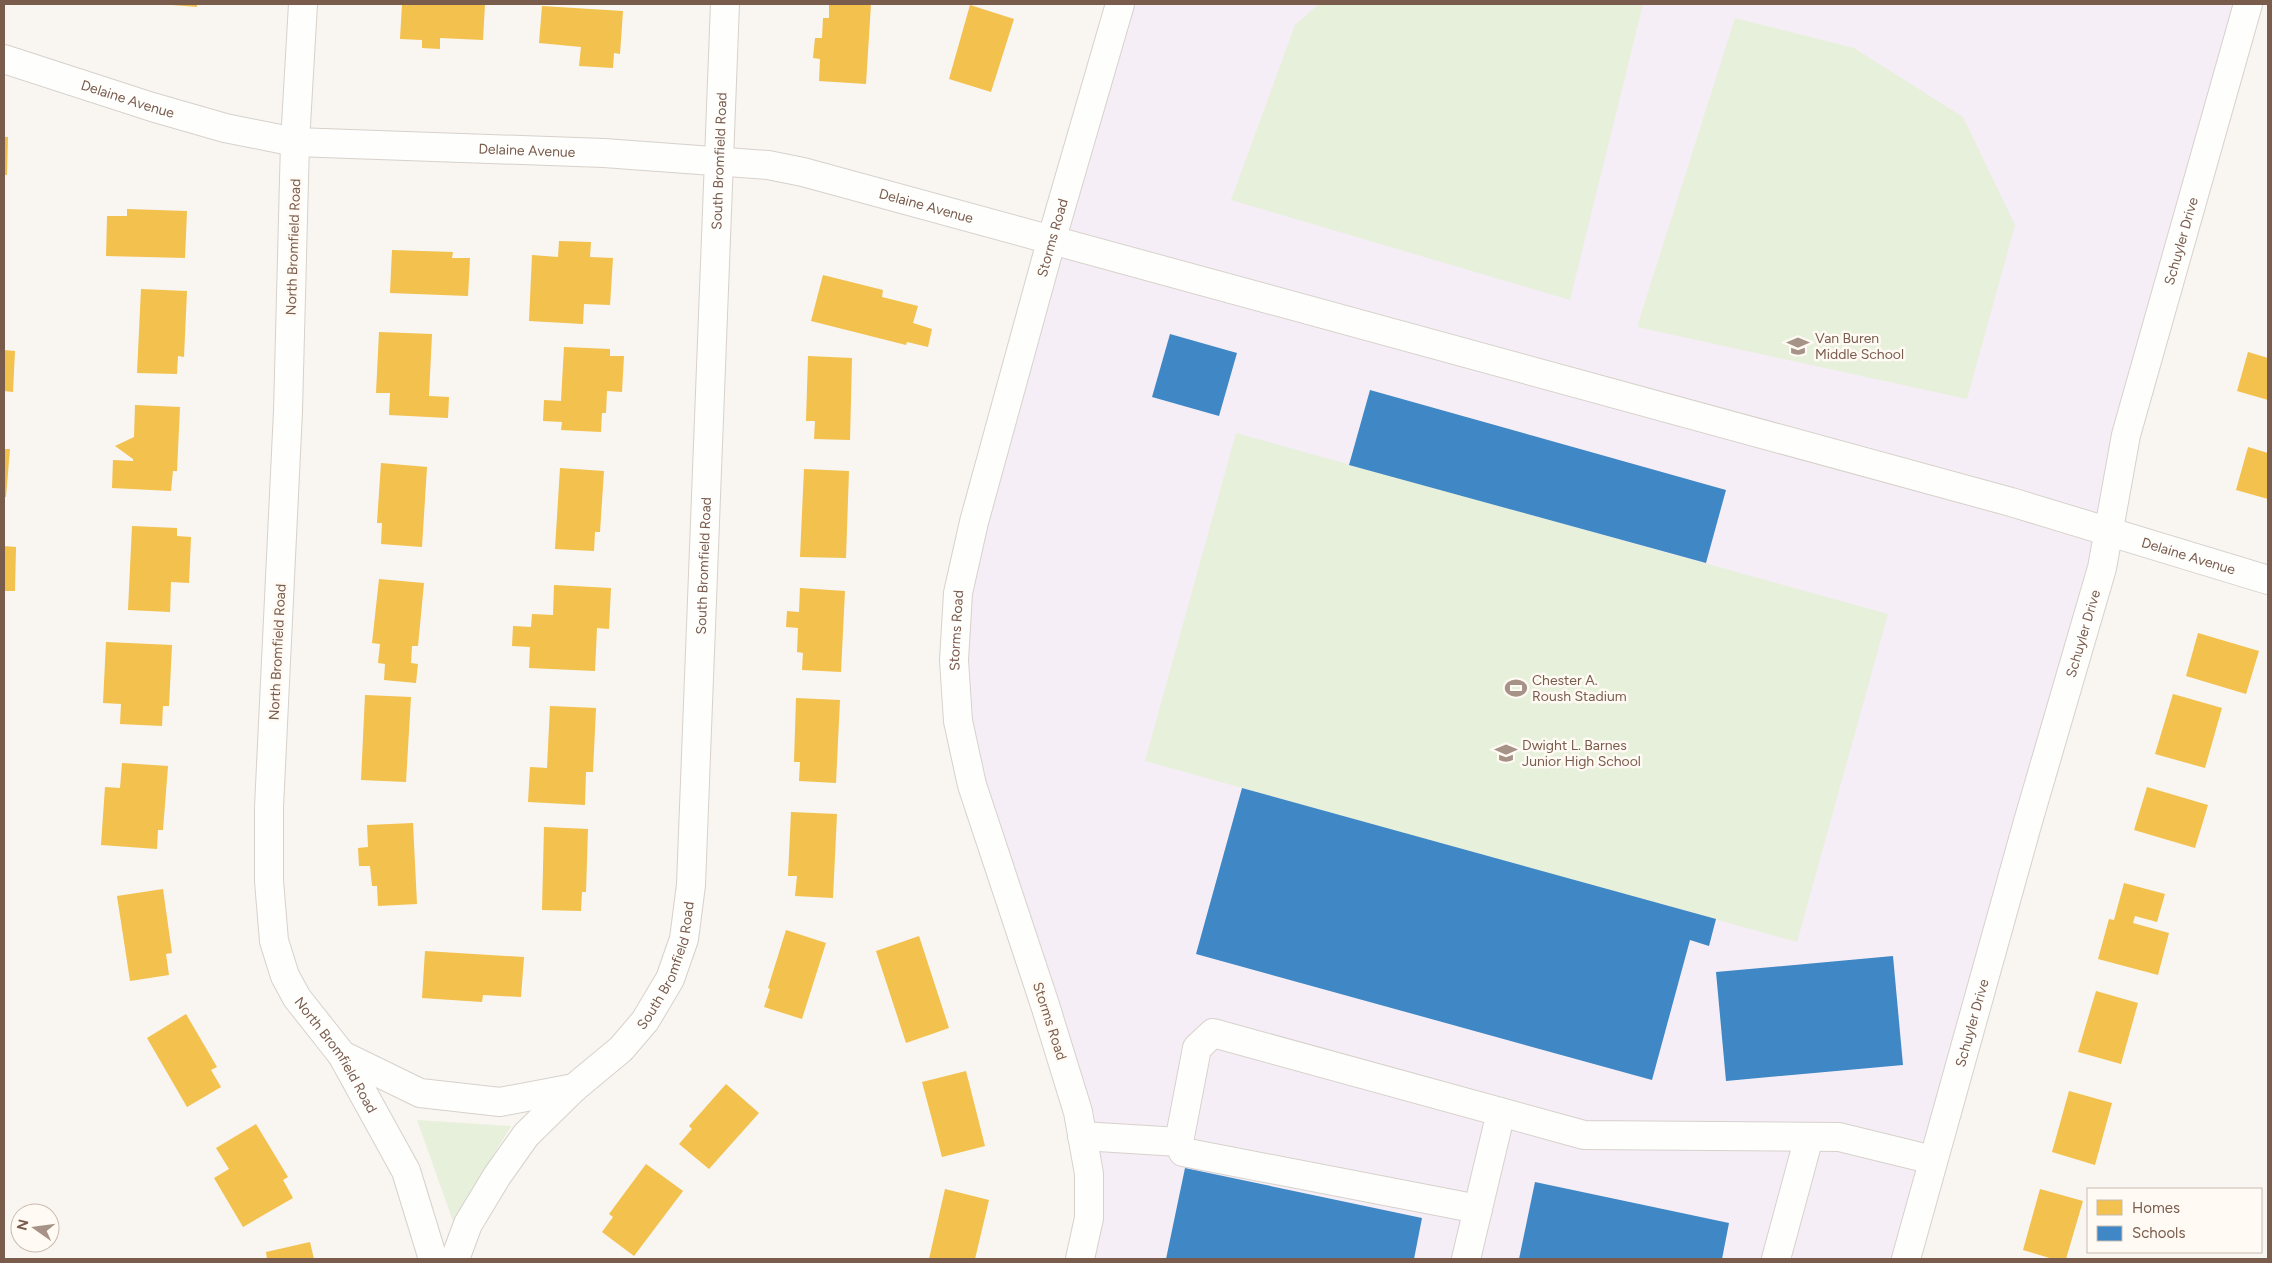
<svg xmlns="http://www.w3.org/2000/svg" width="2272" height="1263" viewBox="0 0 2272 1263" font-family="Figtree,sans-serif">
<style>
.education{fill:#f6eef6}
.green{fill:#e7f0db}
.homes{fill:#f2c14e}
.schools{fill:#3f88c5}
.lines{fill:none;stroke-linecap:round;stroke-linejoin:round}
.minor-casing{stroke:#d7d1cb;stroke-width:30}
.minor{stroke:#fefefd;stroke-width:28}
.labels{text-anchor:middle;stroke-width:5;stroke-linejoin:round;paint-order:stroke}
.street-label{font-size:14px;fill:#7a5c4d;stroke:#fffaf3}
.poi-label{font-size:14px;fill:#7a5c4d;stroke:#fffaf3;text-anchor:start}
</style>
<rect width="100%" height="100%" fill="#f9f5f0"/>
<polygon class="education" points="1120,4 2248,4 1906,1259 1080,1259 1089,1174 972,785 958,593"/>
<g class="green">
<polygon points="1319,4 1643,4 1570,300 1231,200 1295,25"/>
<polygon points="1735,18 1854,48 1963,117 2015,225 1967,399 1637,327"/>
<polygon points="1236,433 1888,614 1797,942 1145,761"/>
<polygon points="417,1120 511,1126 453,1221"/>
</g>
<g class="homes">
<polygon points="159,4 197,4 197,7"/>
<polygon points="402,4 485,4 483,40 440,38 440,49 422,48 422,40 400,39"/>
<polygon points="829,4 871,4 866,84 819,81 820,59 813,58 815,38 822,38 823,18 829,18"/>
<polygon points="970,5 1014,19 991,92 949,79"/>
<polygon points="542,6 623,11 620,54 614,53 613,68 579,66 581,47 539,43"/>
<polygon points="4,137 8,137 7,175 4,175"/>
<polygon points="127,209 187,211 185,258 106,256 107,216 127,216"/>
<polygon points="559,241 591,242 590,257 613,258 610,305 584,304 583,324 529,321 532,255 558,257"/>
<polygon points="392,250 453,252 452,258 470,258 468,296 390,293"/>
<polygon points="823,275 883,290 882,297 918,306 913,323 932,329 928,347 907,342 906,345 811,321"/>
<polygon points="141,289 187,291 184,357 178,356 177,374 137,373"/>
<polygon points="379,332 432,334 429,396 449,397 448,418 389,415 390,393 376,393"/>
<polygon points="564,347 610,349 610,356 624,356 622,392 607,391 606,413 602,413 601,432 561,430 562,422 543,421 544,400 561,401"/>
<polygon points="4,350 15,351 13,392 4,391"/>
<polygon points="2248,352 2268,358 2268,400 2237,391"/>
<polygon points="808,356 852,358 850,440 814,439 815,421 806,421"/>
<polygon points="135,405 180,407 177,471 173,471 171,491 112,488 113,460 133,461 133,459 115,446 134,437"/>
<polygon points="2248,447 2268,453 2268,499 2236,490"/>
<polygon points="4,449 10,449 6,497 4,497"/>
<polygon points="381,463 427,467 422,547 381,544 382,523 377,523"/>
<polygon points="560,468 604,471 600,532 595,532 594,551 555,549"/>
<polygon points="804,469 849,471 846,558 800,557"/>
<polygon points="132,526 177,528 177,536 191,537 189,583 171,582 170,612 128,610"/>
<polygon points="4,546 16,547 15,591 4,591"/>
<polygon points="379,579 424,583 418,646 412,646 411,663 418,664 416,683 384,680 385,664 378,663 380,644 372,643"/>
<polygon points="554,585 611,588 609,629 597,628 595,671 529,668 530,647 512,646 513,626 531,627 532,614 553,615"/>
<polygon points="800,588 845,591 841,672 802,670 803,653 797,652 798,628 786,627 787,611 799,612"/>
<polygon points="2198,633 2259,651 2246,694 2186,676"/>
<polygon points="106,642 172,645 169,706 163,706 162,726 120,724 121,704 103,703"/>
<polygon points="2173,694 2222,708 2205,768 2155,754"/>
<polygon points="365,695 411,697 406,782 361,780"/>
<polygon points="796,698 840,700 836,783 799,781 800,762 794,762"/>
<polygon points="550,706 596,708 593,772 586,772 585,805 528,802 530,767 547,768"/>
<polygon points="122,763 168,766 163,830 158,830 157,849 101,845 105,787 120,788"/>
<polygon points="2147,787 2208,805 2195,848 2134,830"/>
<polygon points="791,812 837,814 833,898 795,896 797,876 788,876"/>
<polygon points="413,823 417,904 378,906 377,886 372,886 370,866 359,866 358,848 368,847 367,825"/>
<polygon points="544,827 588,829 586,892 582,892 581,911 542,910"/>
<polygon points="2124,883 2165,894 2157,922 2135,916 2133,923 2169,933 2158,975 2098,959 2109,919 2114,920"/>
<polygon points="163,889 172,953 166,954 169,975 130,981 117,896"/>
<polygon points="786,930 826,943 802,1019 764,1007 770,989 768,988"/>
<polygon points="919,936 949,1028 906,1043 876,951"/>
<polygon points="425,951 524,957 521,997 483,995 482,1002 422,998"/>
<polygon points="2096,991 2138,1003 2121,1064 2078,1052"/>
<polygon points="186,1014 217,1067 211,1070 221,1087 187,1107 147,1038"/>
<polygon points="966,1071 985,1146 942,1157 922,1082"/>
<polygon points="726,1084 759,1113 709,1169 679,1144 692,1129 689,1126"/>
<polygon points="2069,1091 2112,1103 2095,1165 2052,1152"/>
<polygon points="256,1124 288,1177 283,1180 293,1198 243,1227 214,1178 229,1169 216,1148"/>
<polygon points="646,1164 683,1191 634,1256 602,1232 613,1217 609,1214"/>
<polygon points="945,1189 989,1200 975,1259 929,1259"/>
<polygon points="2040,1189 2083,1201 2066,1259 2053,1259 2023,1250"/>
<polygon points="310,1242 314,1259 267,1259 266,1252"/>
</g>
<g class="schools">
<polygon points="1170,334 1237,353 1219,416 1152,397"/>
<polygon points="1370,390 1726,490 1706,563 1349,465"/>
<polygon points="1242,788 1716,919 1709,946 1690,940 1652,1080 1196,954"/>
<polygon points="1893,956 1903,1065 1726,1081 1716,972"/>
<polygon points="1185,1168 1422,1218 1414,1259 1166,1259"/>
<polygon points="1535,1182 1729,1223 1722,1259 1519,1259"/>
</g>
<g class="lines">
<g class="minor-casing">
<g id="minor">
<path id="s1" d="M303 4 295 142 288 411 269 807V881L274 941 285 976 297 998 342 1055 406 1171 433 1259"/>
<path id="s2" d="M4 59 152 107 225 128 295 142 604 153 768 165 803 172 2011 502 2268 580"/>
<polyline points="342,1055 420,1093 500,1102 574,1088"/>
<polyline points="1082,1136 1179,1142"/>
<polyline points="1478,1209 1183,1152 1179,1142 1197,1048 1213,1033 1584,1135 1839,1137 1933,1160"/>
<path id="s3" d="M455 1259 468 1224 497 1176 526 1135 574 1088 621 1049 645 1021 670 979 684 939 691 885 725 4"/>
<path id="s4" d="M1080 1259 1089 1218V1174L1078 1112 1045 1005 972 785 958 721 954 660 958 593 974 522 1052 238 1120 4"/>
<polyline points="1466,1259 1501,1112"/>
<polyline points="1776,1259 1809,1137"/>
<path id="s5" d="M1906 1259 2027 825 2102 568 2126 435 2248 4"/>
</g>
</g>
<use href="#minor" class="minor"/>
</g>
<defs>
<g id="school-bare" transform="scale(1.725)"><path d="M0-5L7-2L0 1L-7-2ZM-4 1L0 2.5L4 1V4Q0 6-4 4Z" fill="#a69286" stroke="#fffaf3" stroke-width="2.5" paint-order="stroke"/></g>
<g id="stadium-bare" transform="scale(1.725)"><path d="M0-5a6.5 5 0 1 0 0 10a6.5 5 0 1 0 0-10ZM-3.5-1.8h7v3.6h-7Z" fill="#a69286" stroke="#fffaf3" stroke-width="2.5" paint-order="stroke"/></g>
</defs>
<g fill-rule="evenodd">
<use href="#school-bare" x="1798" y="346"/>
<use href="#stadium-bare" x="1516" y="688"/>
<use href="#school-bare" x="1506" y="753"/>
</g>
<g class="labels">
<g class="street-label">
<text dy="5" stroke="none"><textPath href="#s2" startOffset="130">Delaine Avenue</textPath></text>
<text dy="5" stroke="none"><textPath href="#s2" startOffset="535">Delaine Avenue</textPath></text>
<text dy="5" stroke="none"><textPath href="#s3" startOffset="1179">South Bromfield Road</textPath></text>
<text dy="5" stroke="none"><textPath href="#s2" startOffset="940">Delaine Avenue</textPath></text>
<text dy="5" stroke="none"><textPath href="#s4" startOffset="1054">Storms Road</textPath></text>
<text dy="5" stroke="none"><textPath href="#s5" startOffset="1055">Schuyler Drive</textPath></text>
<text transform="translate(293 247) rotate(-88)" y="5">North Bromfield Road</text>
<text dy="5" stroke="none"><textPath href="#s2" startOffset="2250">Delaine Avenue</textPath></text>
<text dy="5" stroke="none"><textPath href="#s3" startOffset="774">South Bromfield Road</textPath></text>
<text dy="5" stroke="none"><textPath href="#s4" startOffset="649">Storms Road</textPath></text>
<text dy="5" stroke="none"><textPath href="#s5" startOffset="650">Schuyler Drive</textPath></text>
<text transform="translate(277 652) rotate(-87)" y="5">North Bromfield Road</text>
<text dy="5" stroke="none"><textPath href="#s3" startOffset="369">South Bromfield Road</textPath></text>
<text transform="translate(1050 1021) rotate(72)" y="5">Storms Road</text>
<text dy="5" stroke="none"><textPath href="#s5" startOffset="245">Schuyler Drive</textPath></text>
<text dy="5" stroke="none"><textPath href="#s1" startOffset="1069">North Bromfield Road</textPath></text>
</g>
<g class="poi-label">
<text x="1815" y="343">Van Buren<tspan x="1815" dy="16">Middle School</tspan></text>
<text x="1532" y="685">Chester A.<tspan x="1532" dy="16">Roush Stadium</tspan></text>
<text x="1522" y="750">Dwight L. Barnes<tspan x="1522" dy="16">Junior High School</tspan></text>
</g>
</g>
<rect width="2272" height="1263" fill="none" stroke="#7a5c4d" stroke-width="10"/>
<rect x="2087" y="1188" width="175" height="65" fill="#fffaf3" stroke="#cabbb1"/>
<rect x="2097" y="1200" width="25" height="15" fill="#f2c14e" stroke="#cabbb1"/>
<text x="2132" y="1213" font-size="15" fill="#7a5c4d">Homes</text>
<rect x="2097" y="1226" width="25" height="15" fill="#3f88c5" stroke="#cabbb1"/>
<text x="2132" y="1238" font-size="15" fill="#7a5c4d">Schools</text>
<g transform="translate(35 1228) rotate(284)"><circle r="24" fill="#fffaf3" stroke="#cabbb1"/>
<path d="M0-4L9 19L0 12L-9 19Z" fill="#a69286"/>
<text y="-8" font-size="14" font-weight="bold" text-anchor="middle" fill="#7a5c4d">N</text>
</g>
</svg>
